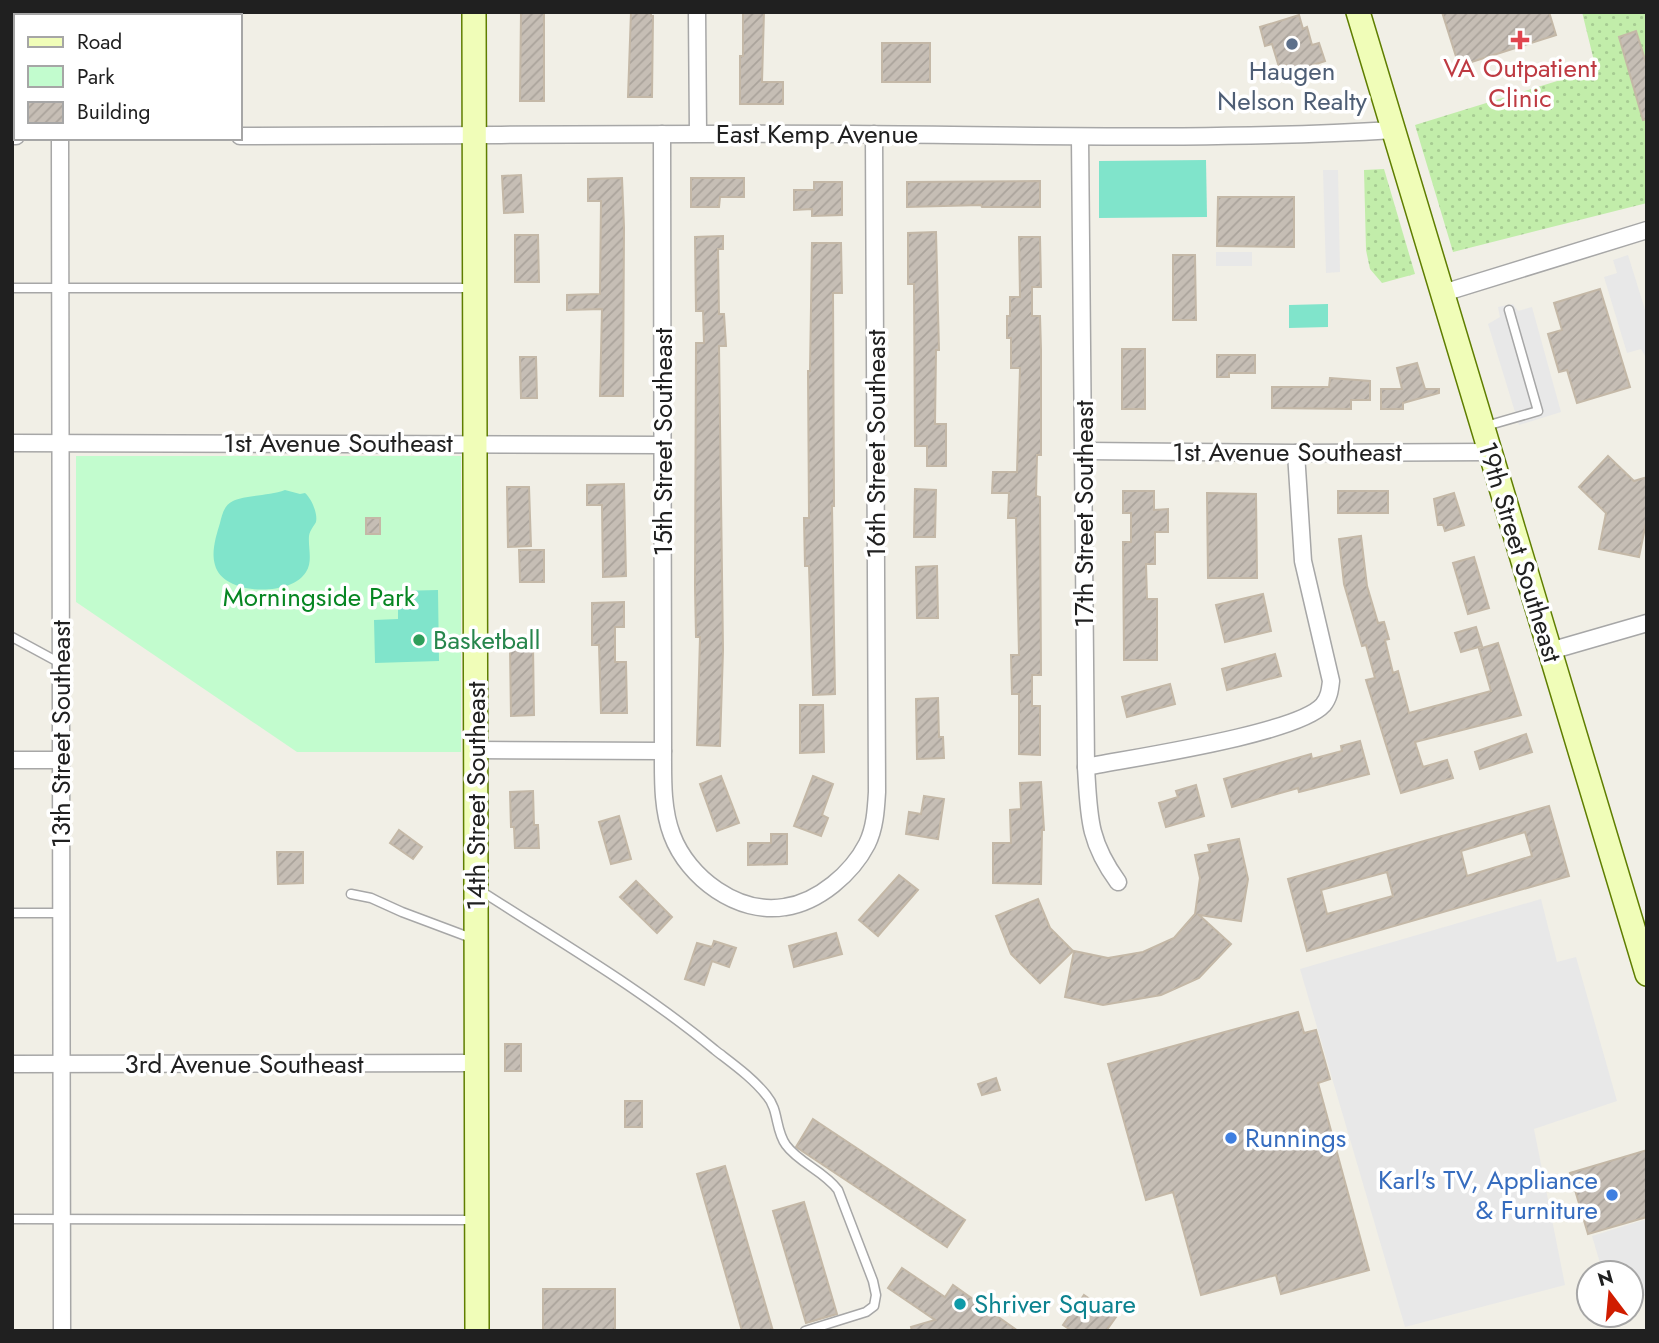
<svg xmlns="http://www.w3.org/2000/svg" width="1659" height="1343" viewBox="0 0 1659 1343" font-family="Jost,sans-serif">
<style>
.grass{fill:url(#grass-dots)}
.park{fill:#c2fcce}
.pitch{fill:#80e4cb}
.parking{fill:#e8e8e8}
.building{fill:url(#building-hatch);stroke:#c4b8a7;stroke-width:2;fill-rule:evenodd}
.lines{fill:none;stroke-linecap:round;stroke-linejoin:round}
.lane-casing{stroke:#a7a7a7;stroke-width:11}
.street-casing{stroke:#a7a7a7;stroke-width:19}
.secondary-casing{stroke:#5f7e00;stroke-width:26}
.lane{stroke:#fff;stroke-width:8}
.street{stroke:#fff;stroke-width:16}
.secondary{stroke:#f0fdb8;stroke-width:23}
.health-dot{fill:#e0444e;stroke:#fff;stroke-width:2.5}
.service-dot{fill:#5c6f8a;stroke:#fff;stroke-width:2.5}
.leisure-dot{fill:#2e9e5b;stroke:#fff;stroke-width:2.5}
.shop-dot{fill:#3f7fe0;stroke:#fff;stroke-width:2.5}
.culture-dot{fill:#0f9aa8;stroke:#fff;stroke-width:2.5}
.labels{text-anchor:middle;stroke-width:7;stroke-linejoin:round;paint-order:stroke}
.health-label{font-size:26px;fill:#be3a42;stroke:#fff}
.service-label{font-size:26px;fill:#4e5e75;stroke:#fff}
.street-label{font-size:26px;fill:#202020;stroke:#fff}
.park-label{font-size:26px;fill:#068622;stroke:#fff}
.leisure-label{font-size:26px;fill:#27864d;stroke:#fff;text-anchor:start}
.shop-label{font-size:26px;fill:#366cbe;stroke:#fff;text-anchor:start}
.culture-label{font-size:26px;fill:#0d838f;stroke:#fff;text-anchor:start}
</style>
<defs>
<pattern id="grass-dots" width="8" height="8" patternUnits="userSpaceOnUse" patternTransform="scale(1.75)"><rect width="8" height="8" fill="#c2edaa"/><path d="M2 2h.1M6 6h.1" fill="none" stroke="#a6cb92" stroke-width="1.8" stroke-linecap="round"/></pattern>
<pattern id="building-hatch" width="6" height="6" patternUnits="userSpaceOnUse" patternTransform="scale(1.75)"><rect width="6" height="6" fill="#c6beb5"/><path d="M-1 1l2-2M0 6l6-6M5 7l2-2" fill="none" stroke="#aaa39b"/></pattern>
</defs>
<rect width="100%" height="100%" fill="#f1efe6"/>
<g class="grass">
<polygon points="1582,12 1647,12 1647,203 1453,252 1415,125 1596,69"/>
<polygon points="1384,169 1415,274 1382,283 1370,269 1366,250 1364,170"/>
</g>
<polygon class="park" points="76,456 461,456 461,752 297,752 76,602"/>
<g class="pitch">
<polygon points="1206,160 1207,217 1099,218 1099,161"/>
<polygon points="1328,304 1328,327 1289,328 1289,305"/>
<path d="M285 490 300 494 305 493C311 498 318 513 316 522 314 526 310 530 309 536 308 548 313 561 306 572 291 597 223 596 215 565 211 552 216 536 220 523 222 515 224 505 233 501 245 495 269 496 285 490Z"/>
<polygon points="438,590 439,661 375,663 374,620 398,619 398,591"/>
</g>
<g class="parking">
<polygon points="1323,170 1338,170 1340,272 1326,273"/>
<rect x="1216" y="252" width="36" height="14"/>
<polygon points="1628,255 1647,316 1647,359 1641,349 1627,353 1604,277 1617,273 1613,260"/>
<polygon points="1513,304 1518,311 1532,307 1561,412 1519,425 1488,324 1500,317 1498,307"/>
<polygon points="1541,899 1557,962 1576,957 1617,1101 1534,1129 1565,1285 1405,1327 1300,969"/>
<polygon points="1647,1219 1647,1295 1631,1301 1631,1273 1603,1273 1592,1236"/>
</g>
<g class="building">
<polygon points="521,12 544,12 544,101 520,101"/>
<polygon points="631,12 651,12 651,16 653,16 652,97 628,97"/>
<polygon points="743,12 764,12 762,82 783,82 783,104 740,104 740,56 743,56"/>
<polygon points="1442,12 1549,12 1556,35 1459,66"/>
<polygon points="1299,15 1303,29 1307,27 1312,45 1319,43 1325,61 1313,65 1314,69 1289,74 1286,65 1279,67 1272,44 1265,46 1260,27"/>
<polygon points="1636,31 1647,66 1647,119 1643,120 1619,37"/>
<rect x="882" y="43" width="48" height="39"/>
<polygon points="521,175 523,212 504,213 502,176"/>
<polygon points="622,178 624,227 623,396 600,396 602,309 567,310 567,295 600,294 601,201 588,201 588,179"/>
<polygon points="691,178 744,178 744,197 720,197 719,207 691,207"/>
<polygon points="1040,181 1040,207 982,207 981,205 907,207 907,182"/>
<polygon points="814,182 842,182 842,215 812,216 812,209 794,210 794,190 814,190"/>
<polygon points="1218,197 1294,197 1294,247 1217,246"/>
<polygon points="936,232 939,350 936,350 935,424 946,424 946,466 927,466 927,446 915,446 914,284 908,284 908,233"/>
<polygon points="515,235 538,235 539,282 515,282"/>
<polygon points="723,236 723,249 718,249 719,314 724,314 726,346 719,346 723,650 720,746 697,745 700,637 696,637 695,587 696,343 704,343 703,311 696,311 695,237"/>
<polygon points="1019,237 1040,237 1041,287 1032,287 1032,316 1040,316 1041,350 1041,455 1037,455 1036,496 1040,497 1041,675 1032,675 1032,706 1040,706 1040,755 1019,754 1019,694 1012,694 1011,655 1019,655 1016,518 1008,518 1009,493 992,493 993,472 1017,472 1020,368 1011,368 1011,338 1007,338 1007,316 1010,316 1010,297 1020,297"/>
<polygon points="812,243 841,243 842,293 833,293 834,506 832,506 835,694 813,695 809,566 805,566 804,518 809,518 808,371 810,371"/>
<polygon points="1173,255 1195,255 1196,320 1173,320"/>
<polygon points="1600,289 1630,387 1577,403 1567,370 1559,372 1548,334 1562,330 1554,303"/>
<rect x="1122" y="349" width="23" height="60"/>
<polygon points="1217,355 1255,355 1255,373 1229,373 1229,377 1217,377"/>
<polygon points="520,357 536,357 537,398 521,398"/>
<polygon points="1417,363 1425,389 1439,389 1439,393 1403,403 1403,409 1381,409 1381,389 1402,389 1397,368"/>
<polygon points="1330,378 1370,381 1370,400 1351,400 1351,409 1272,408 1272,387 1329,387"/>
<polygon points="1608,456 1634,481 1647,477 1647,518 1639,557 1599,549 1606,513 1579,487"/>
<polygon points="624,484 626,576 603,577 602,505 587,505 587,485"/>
<polygon points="507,487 529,487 531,546 508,547"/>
<polygon points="915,489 936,490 935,537 914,537"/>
<polygon points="1123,491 1154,491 1154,510 1168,509 1168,532 1155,532 1155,564 1146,564 1147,599 1157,599 1157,660 1124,660 1123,542 1131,542 1131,513 1123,513"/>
<rect x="1338" y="491" width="50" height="22"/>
<polygon points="1207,493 1256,494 1257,578 1208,578"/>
<polygon points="1454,493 1464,525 1445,531 1443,525 1438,525 1434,499"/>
<rect x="366" y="518" width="14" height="16"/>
<polygon points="1361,536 1367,586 1378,623 1384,622 1389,639 1385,640 1393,673 1398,671 1409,713 1491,691 1479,649 1498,643 1521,715 1415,742 1423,767 1447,760 1453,778 1401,793 1366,680 1375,678 1366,645 1362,646 1344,584 1339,539"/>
<polygon points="519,550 544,550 544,582 520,582"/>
<polygon points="1474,557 1489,608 1468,614 1453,563"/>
<polygon points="937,566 938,618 917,618 916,567"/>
<polygon points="1263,594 1271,631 1225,642 1216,605"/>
<polygon points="624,602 624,627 615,627 615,662 626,662 627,713 601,713 599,645 592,645 592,603"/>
<polygon points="1476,627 1482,646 1461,652 1455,633"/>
<polygon points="533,646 534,715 511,716 510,647"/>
<polygon points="1275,654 1281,676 1227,690 1222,669"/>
<polygon points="1170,684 1175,704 1127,717 1122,697"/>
<polygon points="938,698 939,737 943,737 944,758 917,759 916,699"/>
<polygon points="800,705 823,705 824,752 800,753"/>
<polygon points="1526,734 1532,752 1480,769 1475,752"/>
<polygon points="1360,741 1369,774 1299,792 1298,788 1232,807 1224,779 1311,754 1312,759 1342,751 1341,746"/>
<polygon points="721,776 739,823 717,831 700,784"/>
<polygon points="813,776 833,784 822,815 828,818 821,836 794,826"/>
<polygon points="1041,782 1044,830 1042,830 1041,884 993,883 993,843 1011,843 1010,810 1021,809 1020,783"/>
<polygon points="1196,785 1204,816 1166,827 1159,803 1178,797 1176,791"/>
<polygon points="533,791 534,825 538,825 539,848 515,848 514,827 511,827 510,792"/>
<polygon points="924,796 944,799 938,839 906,834 909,812 921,814"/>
<path d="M1549 806 1569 876 1307 951 1288 879ZM1525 832 1532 856 1467 876 1461 851ZM1387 872 1393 896 1327 914 1321 890Z"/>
<polygon points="619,816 631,859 611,864 599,822"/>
<polygon points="399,830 422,847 413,859 390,843"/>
<polygon points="771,834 787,834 787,864 748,865 748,843 771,843"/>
<polygon points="1239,839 1248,879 1241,921 1199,915 1231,944 1199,978 1161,995 1103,1005 1065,997 1074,951 1108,958 1143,952 1174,938 1195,914 1200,878 1195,855 1210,852 1208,845"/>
<polygon points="277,852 303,852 303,883 278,884"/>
<polygon points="899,875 918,890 878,936 859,920"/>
<polygon points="636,881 672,917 657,933 620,897"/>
<polygon points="1038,899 1050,928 1073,951 1040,983 1011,954 996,916"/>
<polygon points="836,933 842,954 794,967 789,946"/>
<polygon points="714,941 736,948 729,967 712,961 704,985 685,979 697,943 712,947"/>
<polygon points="1298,1012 1304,1033 1316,1030 1330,1079 1318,1083 1369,1270 1281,1294 1276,1275 1201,1295 1173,1192 1146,1200 1108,1064"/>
<rect x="505" y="1044" width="16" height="27"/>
<polygon points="996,1078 1000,1090 982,1095 978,1084"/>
<rect x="625" y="1101" width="17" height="26"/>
<polygon points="813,1119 965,1220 947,1247 796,1147"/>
<polygon points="1647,1150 1647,1217 1588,1234 1570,1173"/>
<polygon points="725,1166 773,1331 742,1331 697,1174"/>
<polygon points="804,1202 837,1314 806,1323 773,1211"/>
<polygon points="902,1268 945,1297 953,1285 1018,1331 912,1331 911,1327 935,1320 888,1288"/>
<rect x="543" y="1289" width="72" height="42"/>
<polygon points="1084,1295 1116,1317 1106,1331 1072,1331 1063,1325"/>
</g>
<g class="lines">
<g class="lane-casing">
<g id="lane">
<polyline points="12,288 471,288"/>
<polyline points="1486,426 1538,411 1509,310"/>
<polyline points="12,637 60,663"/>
<path d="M481 891C560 942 643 990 715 1050 733 1064 753 1078 767 1096 779 1110 775 1130 786 1145 799 1163 824 1171 838 1190L873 1281 876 1295 874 1306 866 1312 805 1331"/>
<polyline points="351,894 371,898 402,912 474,939"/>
<polyline points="12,913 61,913"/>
<polyline points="12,1219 474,1220"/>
</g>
</g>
<g class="street-casing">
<g id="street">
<polyline points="697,12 698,133"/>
<polyline points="61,16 61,12"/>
<path d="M662 134 663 751C663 778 662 809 672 835 688 878 738 915 785 907 819 902 852 873 867 844 875 828 876 809 877 792L874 134"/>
<polyline points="12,136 16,136"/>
<path d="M240 136C443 136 646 133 849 134 1030 135 1212 141 1394 130"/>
<path d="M1080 137 1086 767C1089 816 1088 841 1118 882"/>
<polyline points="60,138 62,1331"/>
<polyline points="1443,293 1647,230"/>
<polyline points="12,443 663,445"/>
<polyline points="1084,451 1296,453 1490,452"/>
<polyline points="1550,651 1647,623"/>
<polyline points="476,750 663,751"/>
<polyline points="12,760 61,760"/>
<path d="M1086 767C1131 758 1297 734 1323 705 1329 698 1330 690 1331 681L1303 561 1296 453"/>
<polyline points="12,1064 476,1063"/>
</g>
</g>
<g class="secondary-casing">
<g id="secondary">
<polyline points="474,12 477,1331"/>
<polyline points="1358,12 1647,974"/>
</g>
</g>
<use href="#lane" class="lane"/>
<use href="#street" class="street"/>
<use href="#secondary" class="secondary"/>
</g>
<path class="health-dot" d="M1516.5 29.5h7v7h7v7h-7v7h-7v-7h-7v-7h7z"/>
<circle class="service-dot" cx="1292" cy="44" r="7"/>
<circle class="leisure-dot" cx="419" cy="640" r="7"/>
<g class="shop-dot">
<circle cx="1231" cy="1138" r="7"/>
<circle cx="1612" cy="1195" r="7"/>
</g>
<circle class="culture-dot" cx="960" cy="1304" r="7"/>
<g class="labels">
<g class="health-label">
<text x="1520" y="77">VA Outpatient<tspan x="1520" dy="30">Clinic</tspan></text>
</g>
<g class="service-label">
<text x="1292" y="80">Haugen<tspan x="1292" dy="30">Nelson Realty</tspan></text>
</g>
<g class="street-label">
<text x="817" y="143">East Kemp Avenue</text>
<text transform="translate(663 442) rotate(-90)" y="9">15th Street Southeast</text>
<text x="338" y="452">1st Avenue Southeast</text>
<text transform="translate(876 444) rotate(-90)" y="9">16th Street Southeast</text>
<text x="1287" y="461">1st Avenue Southeast</text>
<text transform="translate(1084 514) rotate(-90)" y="9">17th Street Southeast</text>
<text transform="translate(1520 552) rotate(73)" y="9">19th Street Southeast</text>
<text transform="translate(61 734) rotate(-90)" y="9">13th Street Southeast</text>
<text transform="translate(476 796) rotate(-90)" y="9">14th Street Southeast</text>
<text x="244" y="1073">3rd Avenue Southeast</text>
</g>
<g class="park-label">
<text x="319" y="606">Morningside Park</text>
</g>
<g class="leisure-label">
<text x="433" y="649">Basketball</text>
</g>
<g class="shop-label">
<text x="1245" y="1147">Runnings</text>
<text x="1598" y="1189" text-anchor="end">Karl's TV, Appliance<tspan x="1598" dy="30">&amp; Furniture</tspan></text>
</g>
<g class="culture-label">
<text x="974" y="1313">Shriver Square</text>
</g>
</g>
<rect width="1659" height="1343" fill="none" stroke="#202020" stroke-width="28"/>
<rect x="14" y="14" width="228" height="126" fill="#ffffff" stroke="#a6a6a6" stroke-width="2"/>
<rect x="28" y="37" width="35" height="10" fill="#f0fdb8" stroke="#a6a6a6" stroke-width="2"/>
<text x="77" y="49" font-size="21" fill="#202020">Road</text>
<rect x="28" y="66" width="35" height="21" fill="#c2fcce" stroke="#a6a6a6" stroke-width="2"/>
<text x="77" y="84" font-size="21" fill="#202020">Park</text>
<rect x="28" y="102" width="35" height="21" fill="url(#building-hatch)" stroke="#a6a6a6" stroke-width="2"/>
<text x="77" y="119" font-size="21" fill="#202020">Building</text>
<g transform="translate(1610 1294) rotate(344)"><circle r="33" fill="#ffffff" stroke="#a6a6a6" stroke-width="2"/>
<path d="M0-5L12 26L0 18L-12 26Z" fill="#d01d00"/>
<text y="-10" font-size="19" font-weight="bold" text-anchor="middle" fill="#202020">N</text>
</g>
</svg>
